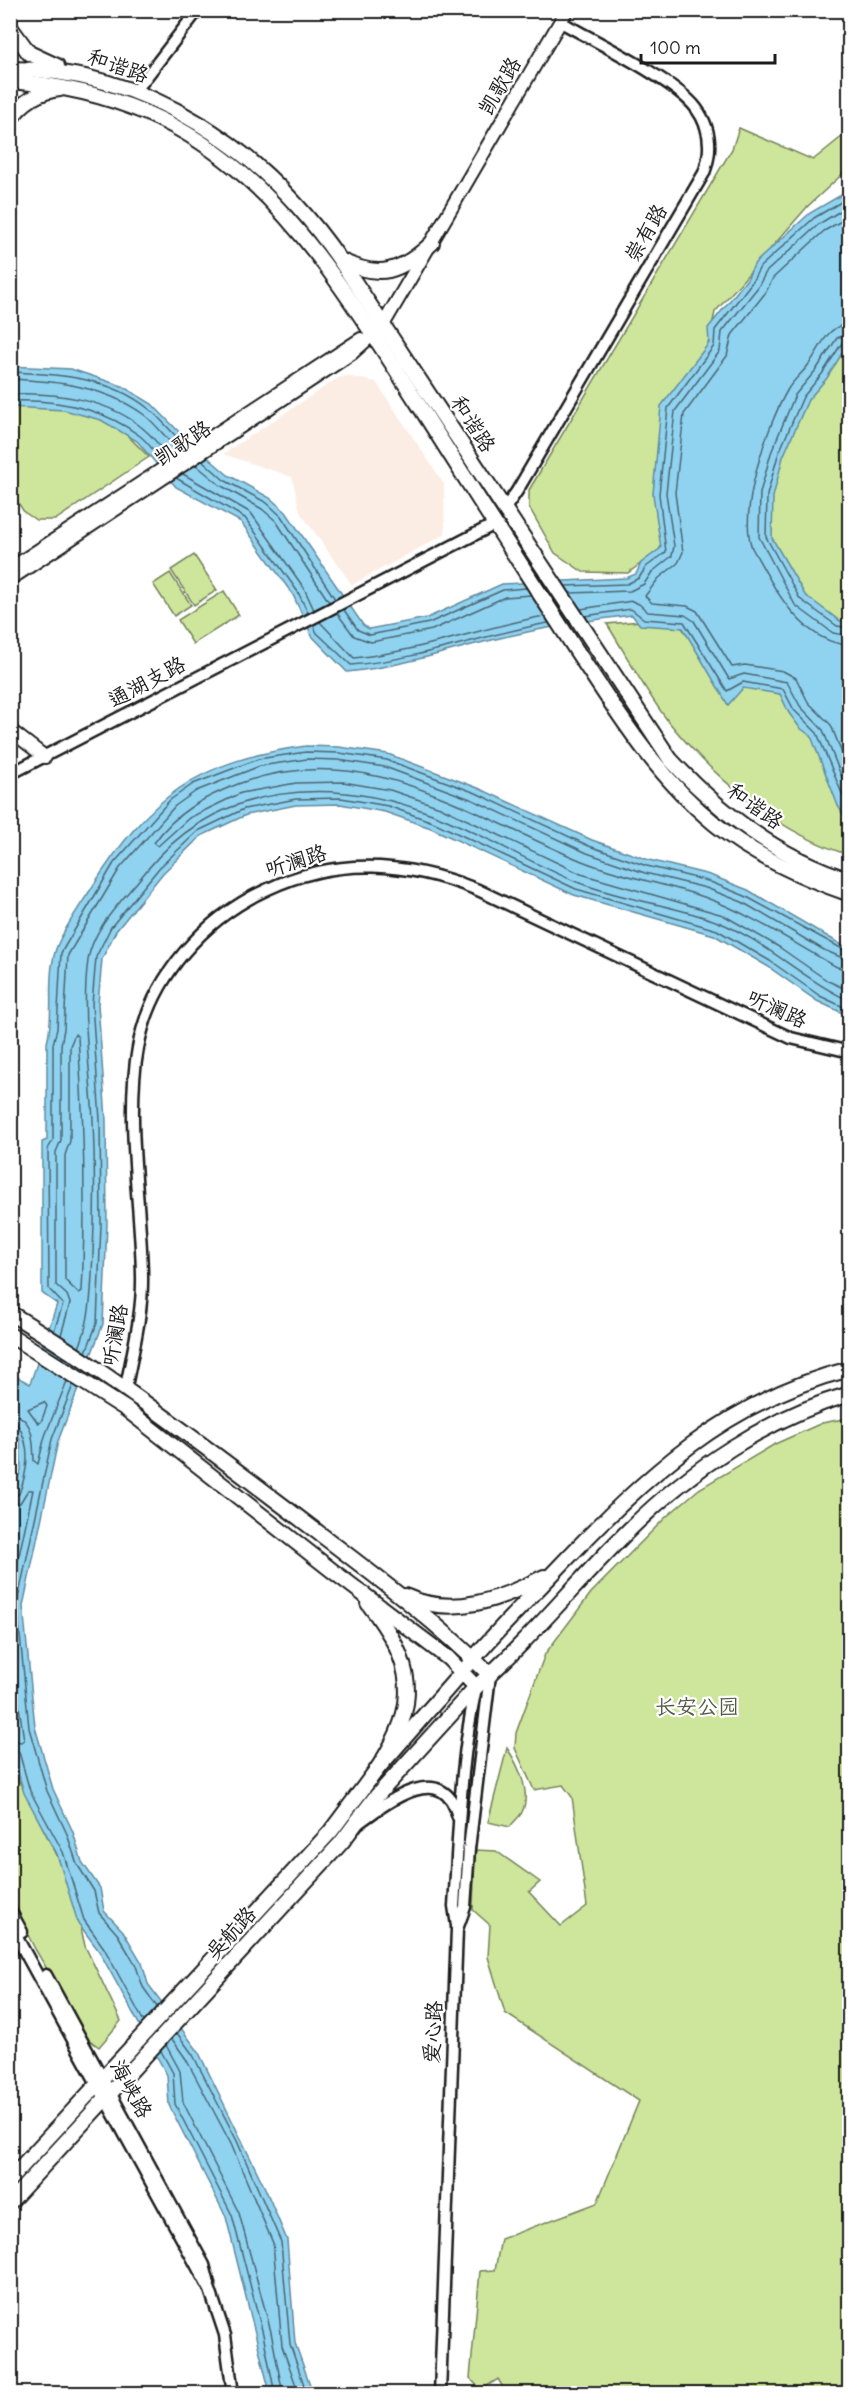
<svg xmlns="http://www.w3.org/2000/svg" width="860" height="2404" viewBox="0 0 860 2404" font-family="Delius,'LXGW WenKai TC',sans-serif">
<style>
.built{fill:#fcede4}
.green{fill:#cde69b;stroke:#74815c;stroke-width:1.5}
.water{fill:#90d3f1;stroke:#628a9c;stroke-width:1.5}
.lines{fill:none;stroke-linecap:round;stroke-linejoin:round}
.shore{stroke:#4a6571;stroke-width:1.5}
.tertiary-casing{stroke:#1c1c1c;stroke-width:15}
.secondary-casing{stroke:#1c1c1c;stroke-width:16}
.primary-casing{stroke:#1c1c1c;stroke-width:18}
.trunk-casing{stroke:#1c1c1c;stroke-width:18}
.tertiary{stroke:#fff;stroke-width:10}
.secondary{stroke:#fff;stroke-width:12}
.primary{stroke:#fff;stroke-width:14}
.trunk{stroke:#fff;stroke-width:14}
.labels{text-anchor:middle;stroke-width:4.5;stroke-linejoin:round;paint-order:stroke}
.street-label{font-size:21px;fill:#1c1c1c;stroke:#fff}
.park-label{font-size:21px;fill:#515942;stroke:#fff}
</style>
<rect width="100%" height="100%" fill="#fff"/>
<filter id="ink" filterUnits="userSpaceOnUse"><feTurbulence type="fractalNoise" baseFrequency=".0167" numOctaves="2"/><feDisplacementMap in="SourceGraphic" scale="12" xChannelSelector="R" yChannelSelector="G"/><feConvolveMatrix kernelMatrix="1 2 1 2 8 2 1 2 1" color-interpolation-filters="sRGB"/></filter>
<g filter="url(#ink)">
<polygon class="built" points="347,376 376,382 444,484 445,534 352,585 300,512 292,477 223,454 338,378"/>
<g class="green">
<polygon points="739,128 813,160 849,131 849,168 808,206 715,312 666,535 659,550 628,573 583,572 555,553 529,507 529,490 732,149"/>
<polygon points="849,320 849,647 760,557 782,397"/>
<polygon points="46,402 116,424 149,457 55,520 36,520 24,512 17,501 11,404"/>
<polygon points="194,555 217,590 194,605 171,570"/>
<polygon points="170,573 191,605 174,616 153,584"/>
<polygon points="224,591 239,615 193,644 178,620"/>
<path d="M675 618 715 674 787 696 817 734 849 804V855C777 832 715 779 668 721 645 691 627 656 607 624Z"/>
<polygon points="849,1418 849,1459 844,1468 849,1466 849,2393 507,2394 498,2379 481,2390 470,2378 480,2271 495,2270 501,2239 597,2203 639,2101 505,2013 488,1957 490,1925 473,1910 475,1850 496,1851 540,1882 529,1892 561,1926 587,1906 572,1797 563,1785 534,1790 515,1748 516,1733 545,1654 591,1593 666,1517 699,1489 775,1444 822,1423"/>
<polygon points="10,1741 16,1775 59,1860 77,1910 85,1946 121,2021 99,2047 88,2039 35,1949 11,1901"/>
<path d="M507 1748C517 1763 532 1792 522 1812 520 1817 513 1822 510 1827L488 1822Z"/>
</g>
<g class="water">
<path d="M849 175V342L827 378 808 400 783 457 773 497 772 538 805 595 840 621 849 622V824L838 806 811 736 800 728 789 713 780 694 743 688 728 705 683 628 640 625 632 615C588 620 543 628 500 638 448 650 401 667 347 672L312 636 293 595 241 522 176 487 137 441 101 420 64 410 11 407 10 366 71 369 122 386 152 404 182 435 228 475 270 498 286 512 363 625 369 629 427 618 502 584 626 578 636 574 641 563 661 548 653 494 661 406 709 343 708 328 747 279 755 263 810 213 843 194Z"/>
<path d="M306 746 339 747 388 754 478 788 592 840 649 860 710 875 748 890 849 949V1016L817 1001 767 966 714 935 574 895 431 828 385 812 340 804 296 805 246 815 201 836 163 873 116 931 102 959 98 1004 106 1120 107 1224 103 1324 58 1441 23 1606 35 1727 53 1789 73 1832 82 1862 100 1888 104 1911 123 1931 142 1963 148 1984 198 2051 265 2188 287 2240 295 2343 313 2393H270L226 2217 169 2105 167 2075 99 1951 78 1923 57 1854 24 1793 10 1744V1499L21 1470 20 1440 11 1424 10 1373 30 1384 57 1304 42 1293V1142L47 1140V1043C55 1014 46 982 55 952 60 934 80 906 91 889 150 796 196 761 306 746Z"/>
</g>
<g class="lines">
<g class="shore">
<polyline points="850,216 824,231 773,278 766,292 732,335 727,356 684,414 675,493 683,552 678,563 659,578 645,596 652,603 687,606 697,611 732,667 745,665 783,671 796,678 808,702 831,725 850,774"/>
<path d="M850 324C827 324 821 348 809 364 803 373 794 379 788 389 768 423 738 510 752 548 773 585 800 643 850 645"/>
<polyline points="850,333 837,338 816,370 795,395 771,453 760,493 759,537 795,605 833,633 850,636"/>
<polyline points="850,340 842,343 822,374 803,397 778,455 767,495 766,537 800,599 837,626 850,628"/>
<path d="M10 372C58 374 110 377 149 409 162 419 172 434 185 445"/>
<path d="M10 379C57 381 104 386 143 414 156 423 166 439 178 450"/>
<path d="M10 394C56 392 112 399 147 432 155 439 161 448 168 457"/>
<path d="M10 401C56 399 103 408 140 436 148 442 155 453 162 461"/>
<polyline points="203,461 224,480 267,503 281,516 335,599"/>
<polyline points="196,465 220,485 262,509 276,521 329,602"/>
<polyline points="183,474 251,513 304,588 314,610"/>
<polyline points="176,478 245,518 298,592 308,613"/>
<polyline points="565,586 627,584 639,578 646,567 666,552 659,494 668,408 714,346 715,330 752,282 760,267 814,218 846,199 850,193"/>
<polyline points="570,593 630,591 644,584 652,572 672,556 674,546 666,493 675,411 720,351 722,332 758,287 766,272 819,224 850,205"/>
<polyline points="581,609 632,601 639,604 648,612 685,615 694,621 729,679 744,674 787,682 800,706 823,730 850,798"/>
<polyline points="344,610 358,630 370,635 429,623 503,590 526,588"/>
<polyline points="337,613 354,636 371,642 432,630 505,597 531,595"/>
<polyline points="585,616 631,609 644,619 684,622 727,691 743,682 783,689 794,710 817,733 850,813"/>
<path d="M320 622 354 658C419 652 480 628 544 616"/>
<path d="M313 625 317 633 351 665C418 660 482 635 548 623"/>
<path d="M850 970 837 967C793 943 751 914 704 897 664 883 622 877 582 861 468 814 366 737 238 784 204 797 176 812 154 843L158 846 189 818 241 793 296 783 343 782 390 790 440 807 581 874 723 915 779 947 828 981 850 991"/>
<path d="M75 1034 78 1037C84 1122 86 1206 82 1291L79 1294 65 1280V1155L70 1141V1046Z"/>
<polyline points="54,1331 63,1304 49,1289 48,1149 53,1140 53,1044 57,1029 61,953 114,863 170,800 193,784 258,759 306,752 339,753 387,760 476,793 589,846 647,866 708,881 745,896 850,953"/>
<polyline points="61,1335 70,1303 67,1295 56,1285 56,1152 61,1140 61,1045 64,1029 68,955 120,868 175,806 196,791 260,766 307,759 338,760 385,767 473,800 587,853 645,873 706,888 742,902 824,950 850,961"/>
<path d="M79 1348C92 1315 91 1288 93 1254 95 1209 95 1164 93 1120 90 1066 81 1013 88 960 93 926 127 896 147 870 219 781 332 776 432 814 482 833 528 862 577 882 623 900 673 905 718 922 764 940 804 980 850 1001"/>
<polyline points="86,1352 97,1323 101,1224 100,1120 92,1004 96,957 111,927 159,868 198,831 244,809 296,799 341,798 388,806 433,822 576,889 717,930 770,961 820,996 850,1010"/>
<polyline points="73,1385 52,1439 17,1604 29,1728 47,1791 67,1834 77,1864 94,1891 99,1913 118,1935 136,1966 143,1987 157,2007"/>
<polygon points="44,1402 47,1406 41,1422 38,1423 28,1409"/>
<path d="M10 1414C35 1416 33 1444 34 1461L38 1464 45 1436 67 1381"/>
<path d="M10 1422 17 1424C32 1446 28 1470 19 1494L10 1497"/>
<polyline points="10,1505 20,1503 28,1490 33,1490 10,1598"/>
<polyline points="10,1625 14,1673 24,1740 21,1742 10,1740"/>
<polyline points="10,1748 19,1752 30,1791 63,1852 84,1920 104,1948 144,2022"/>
<polyline points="177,2033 193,2055 237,2141 281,2242 290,2344 307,2394"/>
<polyline points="172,2039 186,2059 231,2144 273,2243 282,2346 299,2394"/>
<polyline points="166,2045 180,2071 183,2102 239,2213 271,2332 283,2394"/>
<polyline points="161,2051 173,2073 175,2104 232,2215 263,2334 275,2394"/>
</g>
<g class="tertiary-casing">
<g id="tertiary">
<polyline points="134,93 198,10"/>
<path d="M504 510 517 491 704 173C712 151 711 128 696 108 675 80 594 41 561 22"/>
<polyline points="10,774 495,524"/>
<path d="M126 1387C133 1350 143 1312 142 1275 141 1204 125 1118 138 1048 151 977 204 918 268 889 338 856 408 862 478 890L791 1038 850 1052"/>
<path d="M360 1822C387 1802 444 1759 458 1817"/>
<polyline points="10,1910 22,1932"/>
<polyline points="10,1925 210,2290 225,2335 233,2394"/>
<path d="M457 1926 454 1906C459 1833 460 1760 476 1688"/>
<polyline points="46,1975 204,2265 209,2284"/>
<polyline points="440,2394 457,1929 465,1907 469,1849 490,1675"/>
</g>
</g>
<g class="secondary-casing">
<g id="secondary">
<polyline points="10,569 361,339"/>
<polyline points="10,579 352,353 383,325 567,10"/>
<polyline points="10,730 45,757"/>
</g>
</g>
<g class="primary-casing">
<g id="primary">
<polyline points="10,27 29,53 57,66"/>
<path d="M10 69C149 69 264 150 340 260L670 759C720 813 779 858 850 880"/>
<path d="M10 81C229 98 309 235 417 402 470 486 524 570 578 653 619 715 657 777 715 824 754 856 802 877 850 894"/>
<path d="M10 120C22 102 39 91 60 89"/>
<path d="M340 260C380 280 401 272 432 243"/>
<polyline points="10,2179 331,1831 378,1768 463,1671"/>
<polyline points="10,2202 341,1843 374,1799 476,1687"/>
</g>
</g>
<g class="trunk-casing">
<g id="trunk">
<path d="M10 1313C107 1372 196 1440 286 1508 355 1561 428 1613 490 1675"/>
<path d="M10 1335 126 1409 334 1572 448 1658 476 1687C531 1639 577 1581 630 1529 691 1469 766 1418 850 1394"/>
<path d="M405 1596C453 1618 501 1599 544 1577"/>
<path d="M368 1603C415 1664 421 1702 378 1768"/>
<path d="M469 1664C497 1630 529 1599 559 1567 645 1477 725 1400 850 1369"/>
</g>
</g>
<use href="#tertiary" class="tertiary"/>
<use href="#secondary" class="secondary"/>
<use href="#primary" class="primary"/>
<use href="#trunk" class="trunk"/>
</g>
</g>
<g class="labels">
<g class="street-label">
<text transform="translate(118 66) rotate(19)" y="7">和谐路</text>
<text transform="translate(500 86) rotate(-60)" y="7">凯歌路</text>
<text transform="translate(646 233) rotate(-60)" y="7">崇有路</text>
<text transform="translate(473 424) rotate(57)" y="7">和谐路</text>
<text transform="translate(183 443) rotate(-34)" y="7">凯歌路</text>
<text transform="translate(147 682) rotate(-28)" y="7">通湖支路</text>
<text transform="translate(755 806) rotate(36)" y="7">和谐路</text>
<text transform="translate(296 861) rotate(-17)" y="7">听澜路</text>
<text transform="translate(777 1009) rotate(24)" y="7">听澜路</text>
<text transform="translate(115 1335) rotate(-80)" y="7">听澜路</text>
<text transform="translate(231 1933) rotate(-48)" y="7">吴航路</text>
<text transform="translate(433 2032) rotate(-87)" y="7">爱心路</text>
<text transform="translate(131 2089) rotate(61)" y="7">海峡路</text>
</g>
<g class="park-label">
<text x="697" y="1714">长安公园</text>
</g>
</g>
<rect width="860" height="2404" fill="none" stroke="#fff" stroke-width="36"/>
<rect x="18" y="18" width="824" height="2368" fill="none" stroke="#1c1c1c" stroke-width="2" filter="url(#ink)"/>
<path d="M641 54v9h134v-9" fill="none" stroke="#1c1c1c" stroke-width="3"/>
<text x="650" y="54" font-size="18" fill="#1c1c1c" stroke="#ffffff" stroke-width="4.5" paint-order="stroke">100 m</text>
</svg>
